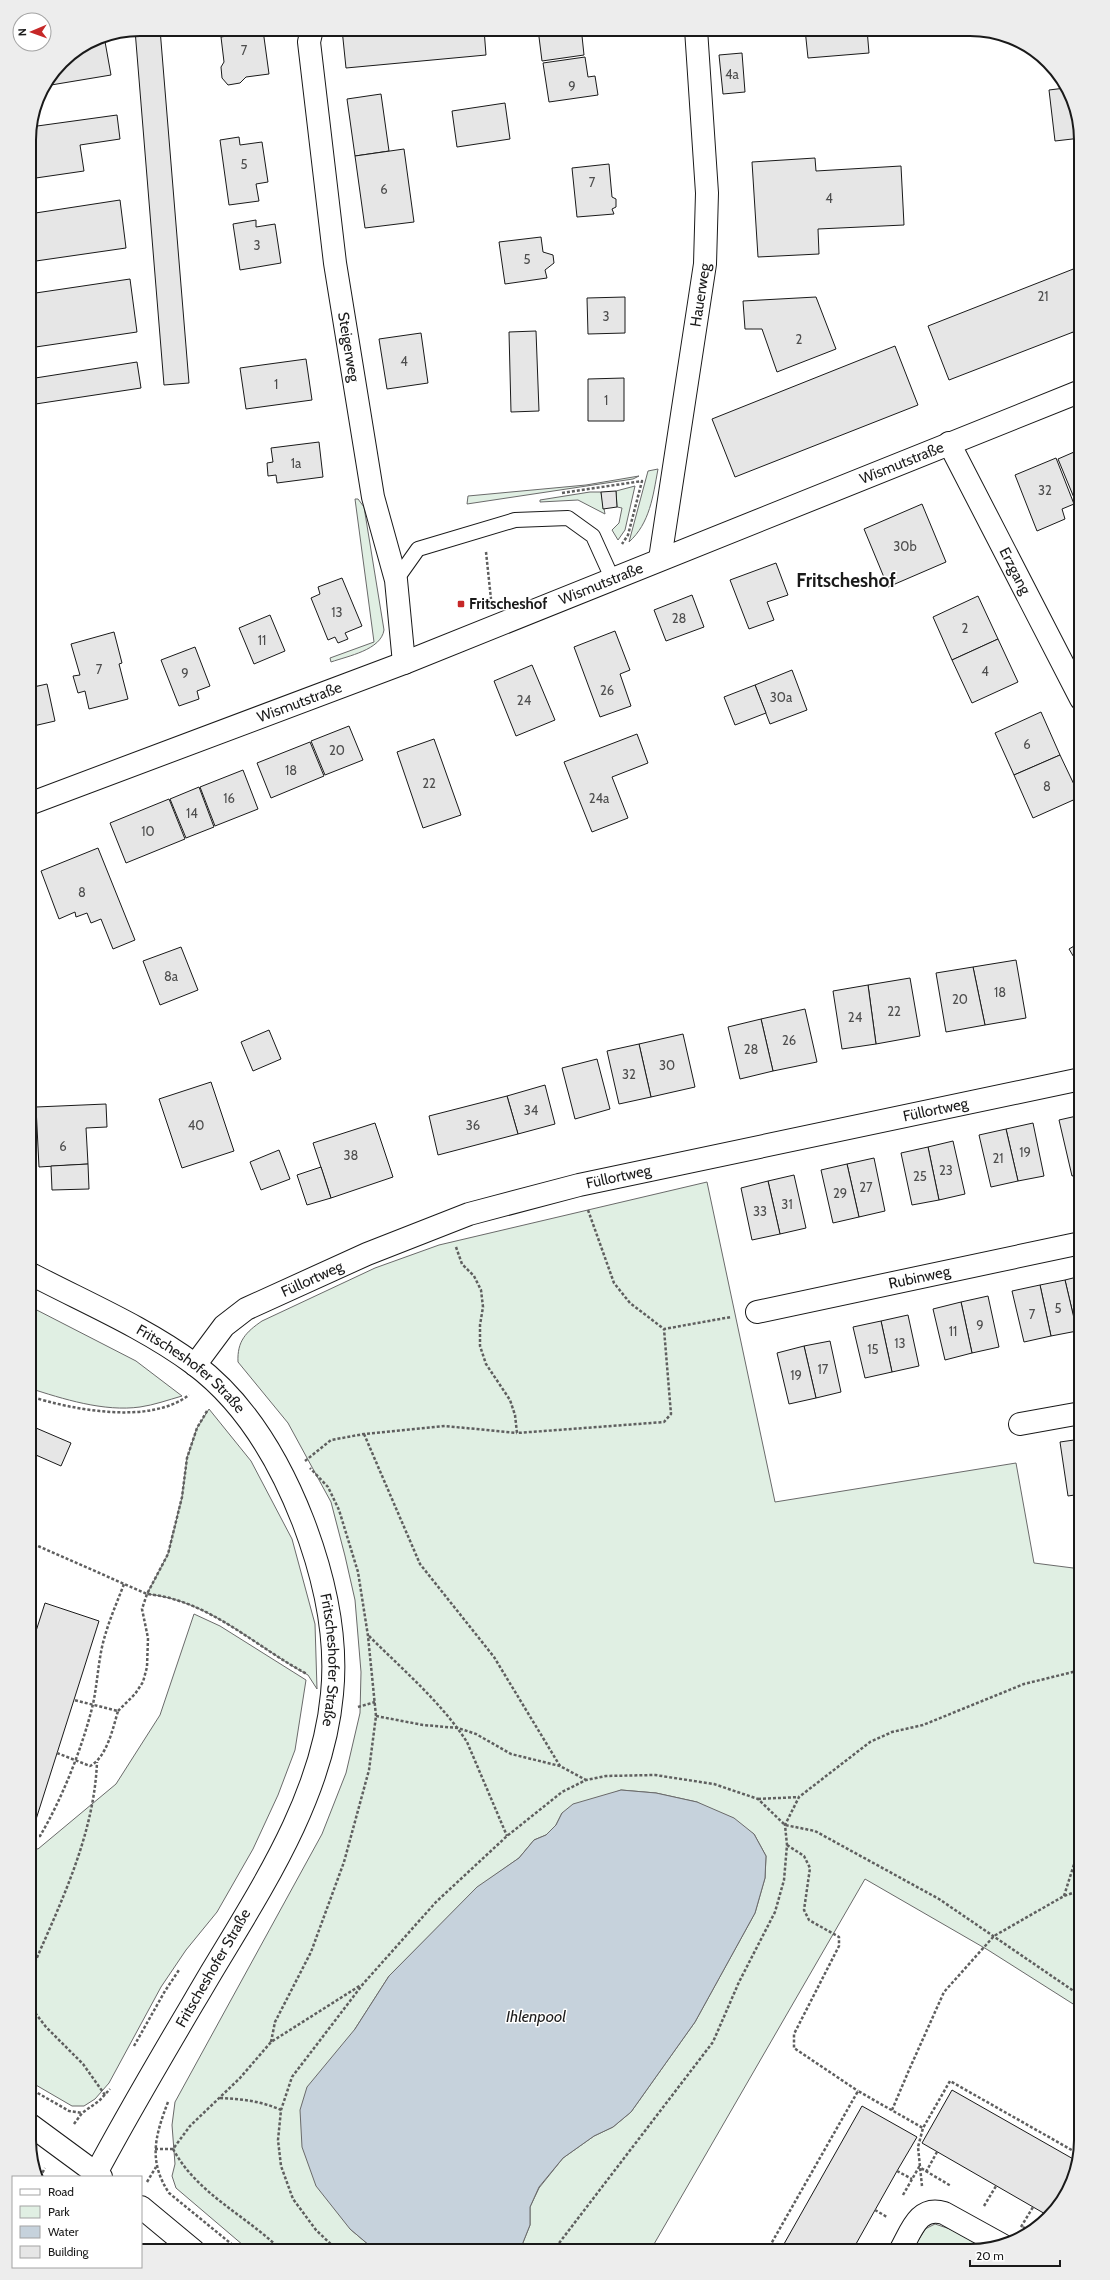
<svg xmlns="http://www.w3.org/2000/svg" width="1110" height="2280" viewBox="0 0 1110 2280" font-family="Cabin,sans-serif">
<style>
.green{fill:#e0efe3;stroke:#6a6a6a}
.water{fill:#c6d2dc;stroke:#6a6a6a}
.building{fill:#e6e6e6;stroke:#1a1a1a}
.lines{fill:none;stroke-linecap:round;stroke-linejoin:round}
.service-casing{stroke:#1a1a1a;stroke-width:16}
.minor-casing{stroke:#1a1a1a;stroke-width:24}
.path{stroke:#5f5f5f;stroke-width:2.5;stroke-dasharray:3 2;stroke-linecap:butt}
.service{stroke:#fff;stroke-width:14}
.minor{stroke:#fff;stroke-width:22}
.poi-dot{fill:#c62828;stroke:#fff;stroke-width:1.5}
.labels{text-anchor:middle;stroke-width:3;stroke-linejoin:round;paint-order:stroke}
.number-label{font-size:13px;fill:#4d4d4d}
.street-label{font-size:15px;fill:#1a1a1a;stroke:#fff}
.poi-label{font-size:15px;font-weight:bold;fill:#1a1a1a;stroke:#fff;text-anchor:start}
.water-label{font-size:16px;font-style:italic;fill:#1a1a1a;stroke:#fff}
.district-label{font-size:19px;font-weight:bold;fill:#1a1a1a;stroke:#fff}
.rim{fill:none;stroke:#1a1a1a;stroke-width:2}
</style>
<rect width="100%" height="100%" fill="#fff"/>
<g class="green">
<path d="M658 469C653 496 650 523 629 542L648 471Z"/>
<polygon points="639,476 633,479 467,504 468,496 586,485"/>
<polygon points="635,486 625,530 618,540 612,530 619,523 622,508 617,507 616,491"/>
<polygon points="590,492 601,492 605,514 578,500 540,502 540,500"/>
<path d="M355 499H358L364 507 384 630C381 650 348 656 331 662L330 658 374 642Z"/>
<path d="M707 1182 775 1502 1016 1463 1034 1563 1081 1569V2009L988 1950 865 1879 650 2251H516L522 2245 530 2225V2207L539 2188 563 2158 594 2136 613 2127 631 2112 695 2022 755 1913 765 1878 766 1856 754 1834 697 1802 656 1793 621 1790 562 1813 556 1825 546 1835 534 1840 519 1858 477 1888 389 1976 355 2029 350 2229 376 2251H250L176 2188 172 2176 175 2164 172 2125 175 2102 322 1834 346 1773 360 1713 361 1672 355 1600 345 1556 331 1502 288 1423 238 1362C237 1341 246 1332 262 1321L375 1268 439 1245Z"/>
<path d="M29 1306 136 1361 182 1396C168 1400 154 1405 140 1407 104 1412 63 1399 29 1388Z"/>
<path d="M209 1409 251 1461 292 1539 315 1624 317 1689 308 1675C256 1647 209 1600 147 1594L168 1554 182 1497 187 1458 197 1428Z"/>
<polygon points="194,1614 220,1626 306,1680 295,1750 278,1795 253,1849 217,1912 186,1950 161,1987 109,2083 95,2099 84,2106 72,2106 29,2081 29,1847 38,1849 116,1784 160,1715"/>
<polygon points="935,2224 950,2229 985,2248 970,2251 912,2251 925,2229"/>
</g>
<polygon class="water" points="621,1790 656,1793 697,1802 734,1818 754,1834 766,1856 765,1878 755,1913 695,2022 631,2112 613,2127 594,2136 563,2158 539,2187 530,2207 530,2225 522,2245 516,2251 376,2251 350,2229 316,2186 302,2147 300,2110 307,2087 355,2029 389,1976 477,1887 519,1858 534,1840 546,1835 556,1825 562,1813 573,1804"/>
<g class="building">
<polygon points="140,29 160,29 189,383 164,385 135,30"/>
<polygon points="342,29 484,29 486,55 346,68"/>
<polygon points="538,29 590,29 591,35 582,36 584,55 542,61"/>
<polygon points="805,29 867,29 869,53 808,58"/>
<polygon points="263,30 269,74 246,77 240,83 228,85 222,78 221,67 224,62 221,37"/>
<polygon points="104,36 111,75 45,86 62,61 98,37"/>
<polygon points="742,53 745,92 723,94 719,55"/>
<polygon points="585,57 588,77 595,76 598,95 549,102 543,63"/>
<polygon points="1065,88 1073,98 1081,138 1055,141 1049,90"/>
<polygon points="381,94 389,151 355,156 347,99"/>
<polygon points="505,103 510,139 457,147 452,111"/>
<polygon points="117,115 120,139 80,145 84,171 29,179 30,127"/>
<polygon points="239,137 240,145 262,142 268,182 256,184 259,201 229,205 220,140"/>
<polygon points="404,149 414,222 365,228 355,156"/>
<polygon points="815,158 816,171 901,166 904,225 818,229 819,254 758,257 752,162"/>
<polygon points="609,164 612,197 616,199 616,207 612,209 614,214 577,217 572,168"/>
<polygon points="120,200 126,248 29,262 29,214"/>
<polygon points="256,220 256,227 275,224 281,263 240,270 233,224"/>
<polygon points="541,237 543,252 553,255 554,263 545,270 547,278 505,284 499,242"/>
<polygon points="1081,266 1081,329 949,380 928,326"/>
<polygon points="130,279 137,332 29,348 29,294"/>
<polygon points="625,297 625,333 588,334 587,298"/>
<polygon points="816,297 836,349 777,372 762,329 745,329 743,301"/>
<polygon points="536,331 539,411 511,412 509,332"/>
<polygon points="421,333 428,383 387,389 379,339"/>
<polygon points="895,346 918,405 735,477 712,419"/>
<polygon points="306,359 312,400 246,409 240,368"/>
<polygon points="137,362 141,388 29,405 29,379"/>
<polygon points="624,378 624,421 588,421 588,379"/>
<polygon points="319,442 323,477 277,483 276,475 268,476 267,463 273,462 271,448"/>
<polygon points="1081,449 1081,503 1077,505 1058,459"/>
<polygon points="1056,458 1074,504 1062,509 1065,519 1037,531 1015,475"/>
<polygon points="616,491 617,507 603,509 601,492"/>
<polygon points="922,504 946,562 888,587 864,529"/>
<polygon points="776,563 788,595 767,602 774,620 749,629 730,580"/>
<polygon points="342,578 362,626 345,633 348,639 338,643 335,637 328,640 311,598 320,594 318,587"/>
<polygon points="692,595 704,627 666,641 654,610"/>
<polygon points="978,596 998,639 952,660 933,617"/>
<polygon points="270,615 285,651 254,664 239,628"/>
<polygon points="615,631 630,670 620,674 631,706 600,717 574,647"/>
<polygon points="114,632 122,663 119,664 128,699 89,709 85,691 78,693 73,676 80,675 71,644"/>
<polygon points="998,639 1018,682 972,703 952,660"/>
<polygon points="195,647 210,686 197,691 199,699 179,706 161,660"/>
<polygon points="532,665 555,720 516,736 494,681"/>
<polygon points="792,670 807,710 770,724 755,685"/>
<polygon points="47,684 55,721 29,727 29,688"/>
<polygon points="755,685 766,713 735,725 724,697"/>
<polygon points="1041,712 1060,755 1014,775 995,733"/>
<polygon points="349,726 363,760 325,775 311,741"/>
<polygon points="637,734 648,763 612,777 628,818 592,832 564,762"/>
<polygon points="434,739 461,815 423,828 397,752"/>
<polygon points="310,742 324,776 271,798 257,763"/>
<polygon points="1060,755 1080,797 1033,818 1014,775"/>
<polygon points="243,770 258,809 215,826 200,787"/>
<polygon points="199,787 214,827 186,838 170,799"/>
<polygon points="169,799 185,839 126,863 110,823"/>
<polygon points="98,848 135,940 113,949 101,919 91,923 87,913 76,917 75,912 59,919 41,871"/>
<polygon points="1081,942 1081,969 1069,949"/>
<polygon points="181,947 198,990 160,1005 143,961"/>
<polygon points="1016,960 1026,1018 985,1025 973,967"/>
<polygon points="973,967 985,1025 946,1032 936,973"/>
<polygon points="910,978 920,1036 876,1044 868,985"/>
<polygon points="868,985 876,1044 842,1049 833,991"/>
<polygon points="805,1009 817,1062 773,1071 761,1019"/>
<polygon points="761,1019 773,1071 740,1079 728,1027"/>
<polygon points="269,1030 281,1059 253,1071 241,1042"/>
<polygon points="683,1034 695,1087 651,1097 639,1044"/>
<polygon points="639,1044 651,1097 619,1104 607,1051"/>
<polygon points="597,1059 610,1109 575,1119 562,1068"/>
<polygon points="211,1082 234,1151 182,1168 159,1099"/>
<polygon points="545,1085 555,1124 518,1134 507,1096"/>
<polygon points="507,1096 518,1134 438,1155 429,1116"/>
<polygon points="106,1104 107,1127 86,1128 88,1164 39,1167 36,1107"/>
<polygon points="1081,1115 1081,1174 1072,1176 1059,1120"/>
<polygon points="375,1123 393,1177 331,1198 313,1143"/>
<polygon points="1033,1123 1044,1176 1018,1181 1006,1129"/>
<polygon points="1006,1129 1018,1181 991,1187 979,1135"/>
<polygon points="953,1141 965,1194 939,1200 928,1147"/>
<polygon points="928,1147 939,1200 912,1205 901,1153"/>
<polygon points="279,1150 290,1179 261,1190 250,1162"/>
<polygon points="874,1158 885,1211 859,1217 847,1164"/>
<polygon points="88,1164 89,1189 52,1190 51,1166"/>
<polygon points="847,1164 859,1217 833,1223 821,1170"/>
<polygon points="321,1167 331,1198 307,1205 297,1175"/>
<polygon points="794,1175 806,1228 780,1234 768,1181"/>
<polygon points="768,1181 780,1234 752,1240 741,1188"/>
<polygon points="1081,1276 1081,1330 1077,1331 1065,1280"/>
<polygon points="1065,1280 1077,1331 1051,1336 1040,1285"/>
<polygon points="1040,1285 1051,1336 1024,1342 1012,1291"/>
<polygon points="988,1296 999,1347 972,1353 961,1302"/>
<polygon points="961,1302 972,1353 945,1360 933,1309"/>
<polygon points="908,1315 919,1366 892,1372 881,1321"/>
<polygon points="881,1321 892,1372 865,1378 853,1327"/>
<polygon points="830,1341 841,1392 816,1398 804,1346"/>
<polygon points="804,1346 816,1398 789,1404 777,1353"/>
<polygon points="29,1425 71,1443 61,1466 29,1452"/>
<polygon points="1081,1439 1081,1494 1068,1496 1060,1442"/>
<polygon points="45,1603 99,1621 32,1832 29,1831 29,1653"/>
<polygon points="952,2090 1075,2160 1062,2202 1047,2215 922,2143"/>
<polygon points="862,2106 917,2137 897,2171 852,2251 780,2251"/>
</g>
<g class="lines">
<g class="service-casing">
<polyline id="service" points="396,580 418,549 515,520 568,518 593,536 612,578"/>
</g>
<g class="minor-casing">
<g id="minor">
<path id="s1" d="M312 29 309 42 335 263 373 497 396 580 404 663"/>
<path id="s2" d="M949 443 1081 699"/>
<path id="s3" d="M660 559 705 264 707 193 696 29"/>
<path id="s4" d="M29 804 404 663 1081 391"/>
<path id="s5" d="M29 1273C84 1302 144 1327 194 1364 245 1402 280 1462 303 1521 324 1576 338 1635 332 1694 323 1795 263 1886 212 1971 172 2039 131 2107 94 2177"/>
<path id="s6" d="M757 1312 1081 1243"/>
<path id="s7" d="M195 1365 224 1326 246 1309 367 1254 469 1214 579 1185 1081 1079"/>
<polyline points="1020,1424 1081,1413"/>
<polyline points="29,2124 101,2177"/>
<polyline points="141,2207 194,2251"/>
<path d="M900 2251C911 2232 918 2205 944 2213L1002 2245"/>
</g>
</g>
<g class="path">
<polyline points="562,493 642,481 628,535 622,544"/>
<polyline points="486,552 491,599"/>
<polyline points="588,1210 614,1283 630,1303 664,1329 731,1317"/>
<polyline points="456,1247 462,1264 474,1276 481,1290 483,1307 480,1325 480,1346 486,1364 510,1400 515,1415 517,1433 664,1422 671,1414 664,1329"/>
<path d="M29 1396C73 1410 150 1425 189 1395"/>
<polyline points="364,1434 420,1564 494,1657 560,1766"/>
<polyline points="305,1461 331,1440 364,1434 445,1426 517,1433"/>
<path d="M29 1542 147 1594C209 1600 254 1646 307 1674"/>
<polyline points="29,1549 31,1543"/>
<polyline points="29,1624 37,1626"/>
<path d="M369 1636C403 1670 441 1702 467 1742L507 1836"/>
<polyline points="358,1707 375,1702"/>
<polyline points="118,1711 135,1694 143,1682 147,1667 148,1638 142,1609 147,1594 168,1554 182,1497 187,1458 197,1428 207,1411"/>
<polyline points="376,1716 423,1725 458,1728 476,1734 511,1754 560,1766 586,1780"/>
<path d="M57 1753 90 1766C107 1757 113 1728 118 1711L74 1700"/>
<polyline points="758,1799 799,1797"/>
<path d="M29 1837 40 1836C62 1799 83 1746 93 1704 97 1685 98 1666 102 1647 107 1625 116 1605 124 1584"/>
<polyline points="787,1845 804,1856 810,1868 804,1910 809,1920 839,1937 839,1946 794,2034 794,2048 858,2091"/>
<polyline points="1064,1896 1076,1858 1081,1851"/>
<path d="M29 1976C58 1908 94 1838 97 1762"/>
<polyline points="29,2005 46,2027 83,2064 105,2095"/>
<polyline points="271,2042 275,2022 311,1952 344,1862 369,1770 376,1716 368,1636 358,1572 339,1510 328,1487 310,1468"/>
<polyline points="134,2046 165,1991 179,1970"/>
<polyline points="29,2088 69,2111 82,2113"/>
<path d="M220 2098C242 2099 261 2101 281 2110"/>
<path d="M168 2102C155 2136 148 2161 169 2193L240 2251"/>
<polyline points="892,2110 909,2070 944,1992 994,1936 1064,1896 1081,1890"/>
<polyline points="74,2124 82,2113 99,2101 110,2089"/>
<polyline points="155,2149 173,2149 190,2126 240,2078 271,2042 361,1985"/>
<path d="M173 2149C198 2195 246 2215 282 2251"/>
<polyline points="897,2171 912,2179"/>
<polyline points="926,2172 937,2152"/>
<polyline points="36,2174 38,2177"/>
<polyline points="40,2177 45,2168"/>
<polyline points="147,2182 156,2167"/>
<polyline points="922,2186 918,2147 923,2128 950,2081 1077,2153"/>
<polyline points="903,2195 919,2167 951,2186"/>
<polyline points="984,2206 996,2186"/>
<polyline points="875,2210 887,2217"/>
<polyline points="1021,2227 1033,2207"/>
<polyline points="1023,2227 1028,2230"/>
<polyline points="141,2248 145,2251"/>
<polyline points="338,2251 316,2230 293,2199 281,2166 278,2140 281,2110 292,2077 363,1984 436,1902 507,1836 562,1792 586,1780 606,1776 655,1775 714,1784 758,1799 785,1825 815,1831 939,1899 1081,1996"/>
<polyline points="553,2251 713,2042 739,1982 775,1912 784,1880 787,1845 785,1825 799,1797 870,1742 892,1732 923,1725 1024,1684 1081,1670"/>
<polyline points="767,2251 858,2091 923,2128"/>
</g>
<use href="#service" class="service"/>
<use href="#minor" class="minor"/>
</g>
<rect class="poi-dot" x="457" y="600" width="8" height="8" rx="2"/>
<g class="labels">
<g class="number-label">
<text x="244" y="55">7</text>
<text x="732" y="79">4a</text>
<text x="572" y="91">9</text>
<text x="244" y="169">5</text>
<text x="592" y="187">7</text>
<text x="384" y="194">6</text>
<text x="829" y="203">4</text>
<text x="257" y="250">3</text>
<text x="527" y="264">5</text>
<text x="1043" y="301">21</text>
<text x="606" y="321">3</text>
<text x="799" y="344">2</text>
<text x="404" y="366">4</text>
<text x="276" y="389">1</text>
<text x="606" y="405">1</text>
<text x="296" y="468">1a</text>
<text x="1045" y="495">32</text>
<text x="905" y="551">30b</text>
<text x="337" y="617">13</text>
<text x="679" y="623">28</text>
<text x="965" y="633">2</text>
<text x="262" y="645">11</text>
<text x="99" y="674">7</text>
<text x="985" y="676">4</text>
<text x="185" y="678">9</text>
<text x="607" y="695">26</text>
<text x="781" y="702">30a</text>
<text x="524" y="705">24</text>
<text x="1027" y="749">6</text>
<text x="337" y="755">20</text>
<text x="291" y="775">18</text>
<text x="429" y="788">22</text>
<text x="1047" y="791">8</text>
<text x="229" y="803">16</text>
<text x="599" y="803">24a</text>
<text x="192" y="818">14</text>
<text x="148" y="836">10</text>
<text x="82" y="897">8</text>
<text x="171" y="981">8a</text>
<text x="1000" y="997">18</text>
<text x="960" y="1004">20</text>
<text x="894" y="1016">22</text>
<text x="855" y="1022">24</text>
<text x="789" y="1045">26</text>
<text x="751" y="1054">28</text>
<text x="667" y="1070">30</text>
<text x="629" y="1079">32</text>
<text x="531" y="1115">34</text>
<text x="196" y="1130">40</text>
<text x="473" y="1130">36</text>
<text x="63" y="1151">6</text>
<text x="1025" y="1157">19</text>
<text x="351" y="1160">38</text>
<text x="998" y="1163">21</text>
<text x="946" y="1175">23</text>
<text x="920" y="1181">25</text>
<text x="866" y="1192">27</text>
<text x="840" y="1198">29</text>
<text x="787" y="1209">31</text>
<text x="760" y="1216">33</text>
<text x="1058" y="1313">5</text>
<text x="1032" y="1319">7</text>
<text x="980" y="1330">9</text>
<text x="953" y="1336">11</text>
<text x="900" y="1348">13</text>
<text x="873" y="1354">15</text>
<text x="823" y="1374">17</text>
<text x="796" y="1380">19</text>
</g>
<g class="street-label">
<text dy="5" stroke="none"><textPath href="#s3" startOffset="267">Hauerweg</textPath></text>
<text dy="5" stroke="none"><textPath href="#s1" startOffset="321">Steigerweg</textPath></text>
<text dy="5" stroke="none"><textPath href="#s4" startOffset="937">Wismutstraße</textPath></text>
<text dy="5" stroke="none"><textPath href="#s2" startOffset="144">Erzgang</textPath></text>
<text dy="5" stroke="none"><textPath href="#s4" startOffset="613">Wismutstraße</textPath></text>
<text dy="5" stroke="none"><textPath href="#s4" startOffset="289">Wismutstraße</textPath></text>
<text dy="5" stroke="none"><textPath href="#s7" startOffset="797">Füllortweg</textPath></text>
<text dy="5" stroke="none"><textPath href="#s7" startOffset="473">Füllortweg</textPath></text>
<text dy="5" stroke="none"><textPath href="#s6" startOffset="166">Rubinweg</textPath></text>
<text dy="5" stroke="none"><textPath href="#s7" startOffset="149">Füllortweg</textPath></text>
<text dy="5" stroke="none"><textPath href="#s5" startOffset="189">Fritscheshofer Straße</textPath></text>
<text dy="5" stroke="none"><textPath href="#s5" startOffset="525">Fritscheshofer Straße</textPath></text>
<text transform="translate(213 1968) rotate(-60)" y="5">Fritscheshofer Straße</text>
</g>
<g class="poi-label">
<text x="469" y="609">Fritscheshof</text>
</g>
<g class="water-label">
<text x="536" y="2022">Ihlenpool</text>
</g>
<g class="district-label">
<text x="846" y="587">Fritscheshof</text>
</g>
</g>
<path d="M0 0H1110V2280H0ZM140 36H970A104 104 0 0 1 1074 140V2140A104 104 0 0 1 970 2244H140A104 104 0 0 1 36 2140V140A104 104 0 0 1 140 36Z" fill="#ededed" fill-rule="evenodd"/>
<path class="rim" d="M140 36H970A104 104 0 0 1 1074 140V2140A104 104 0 0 1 970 2244H140A104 104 0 0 1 36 2140V140A104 104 0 0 1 140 36Z"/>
<rect x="12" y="2176" width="130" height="92" fill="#ffffff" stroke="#a3a3a3"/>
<rect x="20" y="2189" width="20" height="6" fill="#ffffff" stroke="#a3a3a3"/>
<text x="48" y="2196" font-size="12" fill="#1a1a1a">Road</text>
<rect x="20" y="2206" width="20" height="12" fill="#e0efe3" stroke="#a3a3a3"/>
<text x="48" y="2216" font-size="12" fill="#1a1a1a">Park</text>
<rect x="20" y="2226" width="20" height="12" fill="#c6d2dc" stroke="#a3a3a3"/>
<text x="48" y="2236" font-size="12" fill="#1a1a1a">Water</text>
<rect x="20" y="2246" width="20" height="12" fill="#e6e6e6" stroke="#a3a3a3"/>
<text x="48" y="2256" font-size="12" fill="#1a1a1a">Building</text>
<g transform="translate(32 32) rotate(268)"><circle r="19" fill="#ffffff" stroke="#a3a3a3"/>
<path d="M0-3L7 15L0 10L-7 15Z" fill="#c62828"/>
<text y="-6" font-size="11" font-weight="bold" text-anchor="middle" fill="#1a1a1a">N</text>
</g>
<path d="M970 2260v6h90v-6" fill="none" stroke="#1a1a1a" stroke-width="2"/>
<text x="976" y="2260" font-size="12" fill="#1a1a1a" stroke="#ffffff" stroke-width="3" paint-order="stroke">20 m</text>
</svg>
